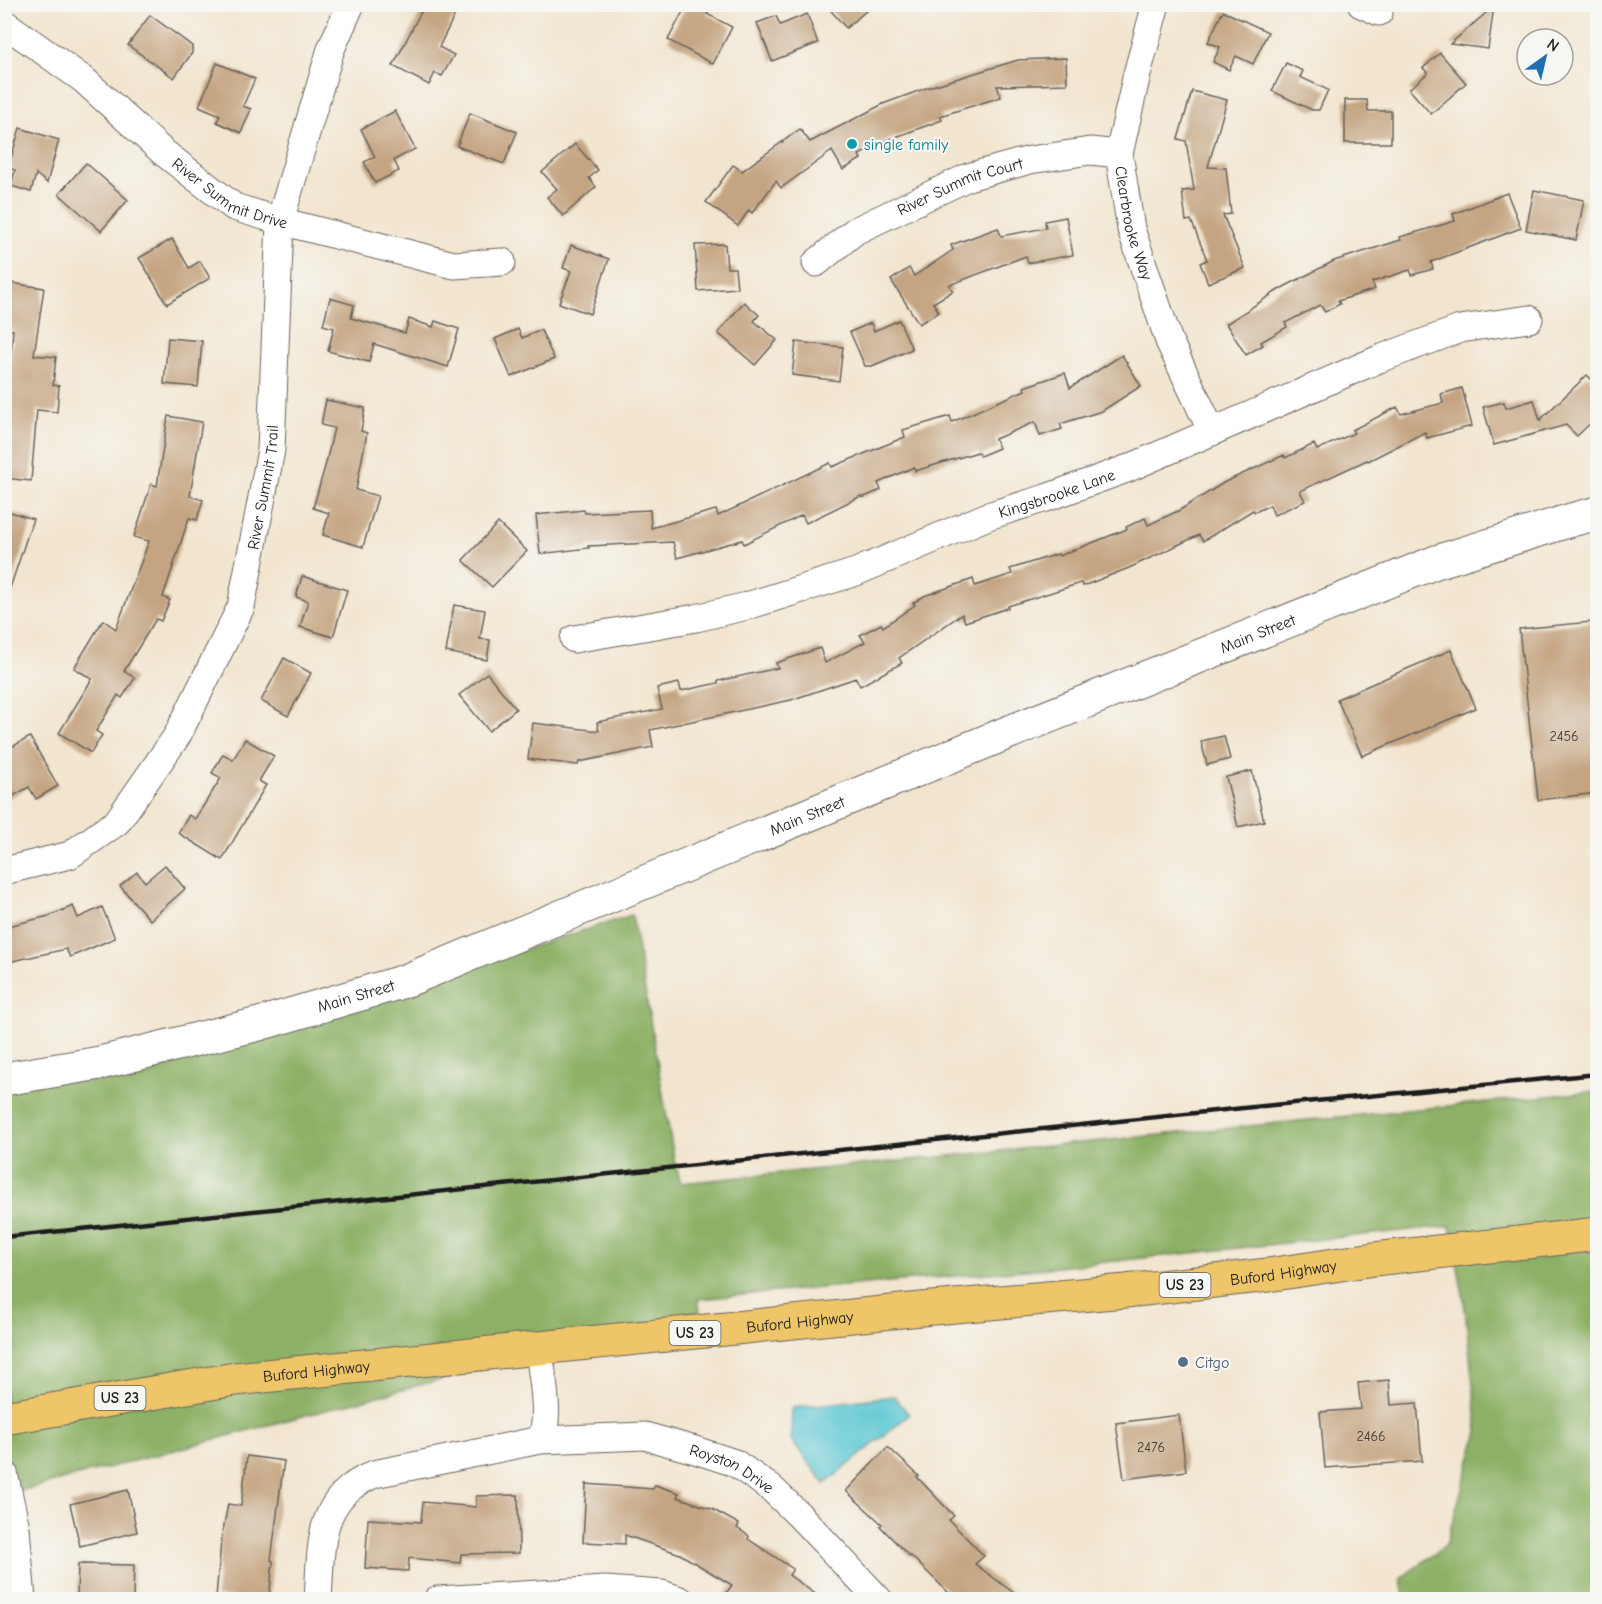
<svg xmlns="http://www.w3.org/2000/svg" width="1602" height="1604" viewBox="0 0 1602 1604" font-family="'Comic Neue',sans-serif">
<style>
.forest{fill:#8cb065;stroke:#546640;stroke-width:1.5}
.water{fill:#5bc7d3;stroke:#3c7278;stroke-width:1.5}
.building{fill:#c4a481}
.lines{fill:none;stroke-linecap:round;stroke-linejoin:round}
.minor-casing{stroke:#67625b;stroke-width:29}
.tertiary-casing{stroke:#67625b;stroke-width:35}
.primary-casing{stroke:#67625b;stroke-width:35}
.minor{stroke:#fff;stroke-width:27}
.tertiary{stroke:#fff;stroke-width:33}
.primary{stroke:#eec569;stroke-width:33}
.rail{stroke:#1c1c1c;stroke-width:4.5}
.culture-dot{fill:#0f9aa8;stroke:#f6f6f2;stroke-width:2}
.service-dot{fill:#5c6f8a;stroke:#f6f6f2;stroke-width:2}
.labels{text-anchor:middle;stroke-width:4.5;stroke-linejoin:round;paint-order:stroke}
.number-label{font-size:14px;fill:#463e35}
.shield{fill:#f6f6f2;stroke:#5d5d5c;stroke-width:1.5}
.shield-label{font-size:15px;font-weight:bold;fill:#1c1c1c}
.culture-label{font-size:16px;fill:#0d838f;stroke:#f6f6f2;text-anchor:start}
.street-label{font-size:16px;fill:#1c1c1c;stroke:#f6f6f2}
.service-label{font-size:16px;fill:#4e5e75;stroke:#f6f6f2;text-anchor:start}
</style>
<rect width="100%" height="100%" fill="#f6f6f2"/>
<filter id="ink" filterUnits="userSpaceOnUse"><feTurbulence type="fractalNoise" baseFrequency=".0167" numOctaves="2"/><feDisplacementMap in="SourceGraphic" scale="12" xChannelSelector="R" yChannelSelector="G"/><feConvolveMatrix kernelMatrix="1 2 1 2 8 2 1 2 1" color-interpolation-filters="sRGB"/></filter>
<filter id="wash" filterUnits="userSpaceOnUse"><feTurbulence type="fractalNoise" baseFrequency=".008" numOctaves="4" result="noise"/><feDisplacementMap in="SourceGraphic" scale="24" xChannelSelector="R" yChannelSelector="G"/><feGaussianBlur stdDeviation="1.35" result="paint"/><feColorMatrix in="noise" values="0 0 0 0 0 0 0 0 0 0 0 0 0 0 0 0 0 1.4 0 .05"/><feComposite in="paint" operator="in"/></filter>
<g filter="url(#wash)">
<rect width="100%" height="100%" fill="#f2e5cf"/>
<polygon class="forest" points="632,915 674,1159 681,1183 1597,1091 1597,1599 1404,1599 1401,1578 1446,1545 1478,1432 1464,1300 1450,1226 1058,1267 698,1299 700,1311 5,1495 5,1079 381,995"/>
<polygon class="water" points="894,1396 909,1415 825,1484 791,1440 792,1408"/>
<g id="blocks">
<g class="building">
<polygon points="425,4 460,4 439,47 454,55 442,76 435,73 429,85 393,66"/>
<polygon points="687,4 712,4 707,14 732,27 713,64 668,40"/>
<polygon points="825,4 874,4 846,28"/>
<polygon points="1494,6 1488,49 1450,44"/>
<polygon points="1223,11 1268,32 1253,64 1236,56 1229,70 1213,62 1220,47 1208,42"/>
<polygon points="807,14 818,43 772,61 757,23 776,16 780,25"/>
<polygon points="150,15 192,46 192,53 174,78 128,45"/>
<polygon points="1440,53 1466,83 1431,114 1409,89 1428,73 1423,68"/>
<polygon points="1066,58 1067,84 997,86 1001,97 940,116 942,120 885,141 859,155 861,159 843,170 832,151 781,188 776,181 752,213 749,210 738,226 706,202 733,165 742,171 800,129 810,142 883,104 929,87 1018,60"/>
<polygon points="217,63 255,79 243,106 251,109 241,133 217,122 220,115 199,106"/>
<polygon points="1286,63 1303,71 1300,77 1328,90 1319,110 1312,110 1272,91"/>
<polygon points="1192,91 1227,100 1208,167 1226,168 1231,214 1223,215 1245,268 1208,283 1200,263 1207,260 1191,220 1186,221 1182,191 1194,190 1186,141 1178,139"/>
<polygon points="1345,100 1367,100 1368,111 1391,111 1391,143 1345,143"/>
<polygon points="395,111 415,149 394,160 399,171 375,183 364,162 375,157 361,129"/>
<polygon points="470,113 517,132 504,164 457,146"/>
<polygon points="20,128 59,140 47,183 36,174 31,192 11,186 15,170 8,168"/>
<polygon points="575,144 598,170 589,178 596,187 563,216 547,197 557,189 542,172"/>
<polygon points="86,163 128,200 101,231 59,194"/>
<polygon points="1534,190 1584,200 1576,240 1526,230"/>
<polygon points="1507,193 1521,228 1431,262 1433,269 1412,275 1410,270 1372,282 1375,289 1338,301 1340,304 1325,312 1320,305 1285,323 1287,327 1261,342 1263,345 1246,355 1226,324 1280,289 1334,261 1401,240 1400,237 1455,221 1453,214"/>
<polygon points="1066,217 1073,255 1028,263 1026,256 949,285 953,291 933,303 939,312 919,324 891,280 909,268 914,276 953,250 951,245 998,228 1001,236 1046,228 1045,221"/>
<polygon points="172,239 189,268 200,261 210,278 167,304 139,258"/>
<polygon points="725,244 727,268 735,268 737,288 698,291 695,245"/>
<polygon points="571,245 609,259 590,314 559,303 571,271 563,268"/>
<polygon points="4,282 44,288 34,355 56,357 53,385 59,386 57,412 37,410 31,481 4,478 4,386 8,387 13,330 7,329 10,308 4,308"/>
<polygon points="330,298 354,305 351,318 405,333 409,319 433,327 435,321 459,329 448,367 374,344 369,362 328,351 334,328 323,325"/>
<polygon points="744,302 759,315 754,321 777,340 755,365 718,333"/>
<polygon points="899,320 912,349 872,366 865,366 850,332 871,323 874,331"/>
<polygon points="518,329 522,338 541,330 554,359 511,377 495,339"/>
<polygon points="168,338 202,341 198,387 164,384"/>
<polygon points="796,342 843,347 839,381 792,375"/>
<polygon points="1122,355 1141,386 1102,411 1060,424 1062,429 1040,436 1035,422 995,439 999,448 980,456 978,452 915,471 914,467 878,483 881,490 862,498 861,496 806,523 802,515 744,544 742,540 677,558 673,542 588,546 589,548 540,554 536,515 584,510 585,513 650,510 651,528 716,510 718,516 830,463 832,467 905,437 903,430 950,416 952,422 1025,390 1024,387 1065,373 1070,388"/>
<polygon points="1587,375 1598,386 1598,416 1577,436 1566,425 1494,445 1483,407 1504,402 1506,408 1534,400 1540,420"/>
<polygon points="1462,388 1472,426 1427,438 1425,432 1368,461 1367,460 1300,491 1305,501 1274,515 1270,505 1255,512 1253,510 1203,541 1199,535 1129,568 1083,586 1081,583 1008,606 1008,608 965,622 962,614 899,658 902,663 860,686 856,678 791,700 650,730 653,747 579,762 578,765 528,759 533,723 599,731 597,722 662,709 657,688 679,683 681,691 718,683 718,681 778,668 776,663 820,648 825,663 865,642 860,635 881,624 883,627 915,605 913,603 924,596 973,579 975,586 1012,574 1010,569 1058,554 1059,556 1127,529 1126,527 1145,518 1148,525 1180,510 1225,482 1284,455 1285,458 1314,444 1317,450 1354,433 1352,430 1397,407 1401,414 1443,403 1441,394"/>
<polygon points="326,400 365,408 361,431 367,433 356,490 378,496 363,547 323,535 329,513 313,508 326,463 334,428 321,425"/>
<polygon points="168,416 202,422 190,496 203,500 197,520 189,518 163,597 170,600 161,621 156,619 124,671 135,678 122,698 118,695 96,731 102,735 91,753 59,733 92,679 74,668 103,620 116,629 149,541 134,537 151,484 157,486"/>
<polygon points="4,510 33,519 8,594 4,593"/>
<polygon points="498,523 527,551 492,587 463,560"/>
<polygon points="302,576 347,590 333,637 300,627 308,601 296,597"/>
<polygon points="454,605 485,610 480,639 490,640 487,660 446,652"/>
<polygon points="1591,622 1598,679 1598,793 1538,800 1519,629"/>
<polygon points="1451,650 1476,708 1362,756 1337,699"/>
<polygon points="284,658 311,673 288,716 261,701"/>
<polygon points="487,673 516,709 489,731 459,695"/>
<polygon points="1224,736 1230,759 1207,765 1201,741"/>
<polygon points="30,737 58,786 36,799 29,787 4,801 4,751"/>
<polygon points="245,739 274,756 259,781 266,785 222,860 178,833 189,815 195,819 221,778 212,773 223,754 233,760"/>
<polygon points="1252,771 1264,821 1238,827 1226,777"/>
<polygon points="165,865 185,889 150,920 120,886 137,872 145,882"/>
<polygon points="73,906 78,918 102,907 115,938 70,957 66,949 4,963 4,927 49,916"/>
<polygon points="1389,1380 1391,1405 1417,1403 1422,1461 1325,1468 1320,1412 1361,1409 1358,1383"/>
<polygon points="1179,1415 1186,1471 1124,1479 1116,1423"/>
<polygon points="888,1447 919,1476 917,1477 954,1516 949,1520 984,1556 975,1564 1022,1599 955,1599 911,1556 910,1557 880,1526 882,1524 846,1491"/>
<polygon points="247,1456 284,1461 271,1560 273,1561 269,1599 216,1597 221,1541 228,1504 241,1506"/>
<polygon points="586,1484 653,1489 655,1485 679,1493 677,1497 712,1509 739,1524 737,1528 749,1536 748,1539 793,1569 789,1575 822,1599 722,1599 732,1585 680,1554 625,1535 625,1544 583,1542"/>
<polygon points="128,1490 137,1532 80,1546 70,1504"/>
<polygon points="518,1495 519,1553 461,1554 460,1563 409,1558 408,1571 365,1568 368,1519 421,1522 423,1502 476,1507 476,1496"/>
<polygon points="78,1564 134,1565 133,1599 77,1599"/>
</g>
</g>
</g>
<g filter="url(#ink)">
<use href="#blocks" fill-opacity="0" stroke="#67625b" stroke-width="1.5"/>
<g class="lines">
<g class="minor-casing">
<g id="minor">
<path id="s1" d="M1156 4 1137 74 1119 154 1131 229 1169 341 1212 432"/>
<polyline points="1361,4 1379,12"/>
<path id="s2" d="M4 23 84 80 163 152 234 207 280 221 454 265 502 262"/>
<path id="s3" d="M816 263 855 231 968 177 1030 160 1090 151 1119 154"/>
<path id="s4" d="M574 639 696 618 747 606 856 572 988 516 1046 498 1129 468 1379 359 1460 329 1529 319"/>
<path id="s5" d="M4 871 70 855 117 822 177 736 241 607 271 450 280 221 331 49 351 4"/>
<path d="M539 1349C541 1373 552 1419 540 1440"/>
<polyline points="4,1473 16,1528 22,1600"/>
<path id="s6" d="M318 1600C321 1560 316 1512 353 1486 359 1481 367 1478 374 1474L540 1440 645 1436 695 1450 735 1463 772 1489 799 1515 879 1600"/>
<polyline points="437,1600 605,1590 662,1594 680,1600"/>
</g>
</g>
<g class="tertiary-casing">
<g id="tertiary">
<path id="s7" d="M4 1079 100 1063 259 1024 405 981 1002 735 1436 562 1571 520 1598 513"/>
</g>
</g>
<g class="primary-casing">
<g id="primary">
<path id="s8" d="M4 1418 235 1379 921 1309 1126 1291 1268 1275 1374 1259 1598 1234"/>
</g>
</g>
<use href="#minor" class="minor"/>
<use href="#tertiary" class="tertiary"/>
<use href="#primary" class="primary"/>
<polyline class="rail" points="4,1237 1253,1107 1598,1074"/>
</g>
</g>
<circle class="culture-dot" cx="852" cy="144" r="6"/>
<circle class="service-dot" cx="1183" cy="1362" r="6"/>
<g class="labels">
<g class="number-label">
<text x="1564" y="741">2456</text>
<text x="1371" y="1441">2466</text>
<text x="1151" y="1452">2476</text>
</g>
<g class="shield">
<rect x="1159.5" y="1273" width="51" height="24" rx="4.5"/>
<rect x="669.5" y="1321" width="51" height="24" rx="4.5"/>
<rect x="94.5" y="1386" width="51" height="24" rx="4.5"/>
</g>
<g class="shield-label">
<text x="1185" y="1290">US 23</text>
<text x="695" y="1338">US 23</text>
<text x="120" y="1403">US 23</text>
</g>
<g class="culture-label">
<text x="864" y="150">single family</text>
</g>
<g class="street-label">
<text dy="6" stroke="none"><textPath href="#s3" startOffset="165">River Summit Court</textPath></text>
<text dy="6" stroke="none"><textPath href="#s2" startOffset="285">River Summit Drive</textPath></text>
<text dy="6" stroke="none"><textPath href="#s1" startOffset="225">Clearbrooke Way</textPath></text>
<text dy="6" stroke="none"><textPath href="#s5" startOffset="496">River Summit Trail</textPath></text>
<text dy="6" stroke="none"><textPath href="#s4" startOffset="506">Kingsbrooke Lane</textPath></text>
<text dy="6" stroke="none"><textPath href="#s7" startOffset="1334">Main Street</textPath></text>
<text dy="6" stroke="none"><textPath href="#s7" startOffset="848">Main Street</textPath></text>
<text dy="6" stroke="none"><textPath href="#s7" startOffset="362">Main Street</textPath></text>
<text dy="6" stroke="none"><textPath href="#s8" startOffset="1288">Buford Highway</textPath></text>
<text dy="6" stroke="none"><textPath href="#s8" startOffset="802">Buford Highway</textPath></text>
<text dy="6" stroke="none"><textPath href="#s8" startOffset="316">Buford Highway</textPath></text>
<text dy="6" stroke="none"><textPath href="#s6" startOffset="516">Royston Drive</textPath></text>
</g>
<g class="service-label">
<text x="1195" y="1368">Citgo</text>
</g>
</g>
<rect width="1602" height="1604" fill="none" stroke="#f6f6f2" stroke-width="24"/>
<g transform="translate(1545 57) rotate(34)"><circle r="28" fill="#f6f6f2" stroke="#9f9f9c" stroke-width="1.5"/>
<path d="M0-4.5L10 22L0 15L-10 22Z" fill="#1f6fb2"/>
<text y="-9" font-size="16" font-weight="bold" text-anchor="middle" fill="#1c1c1c">N</text>
</g>
</svg>
